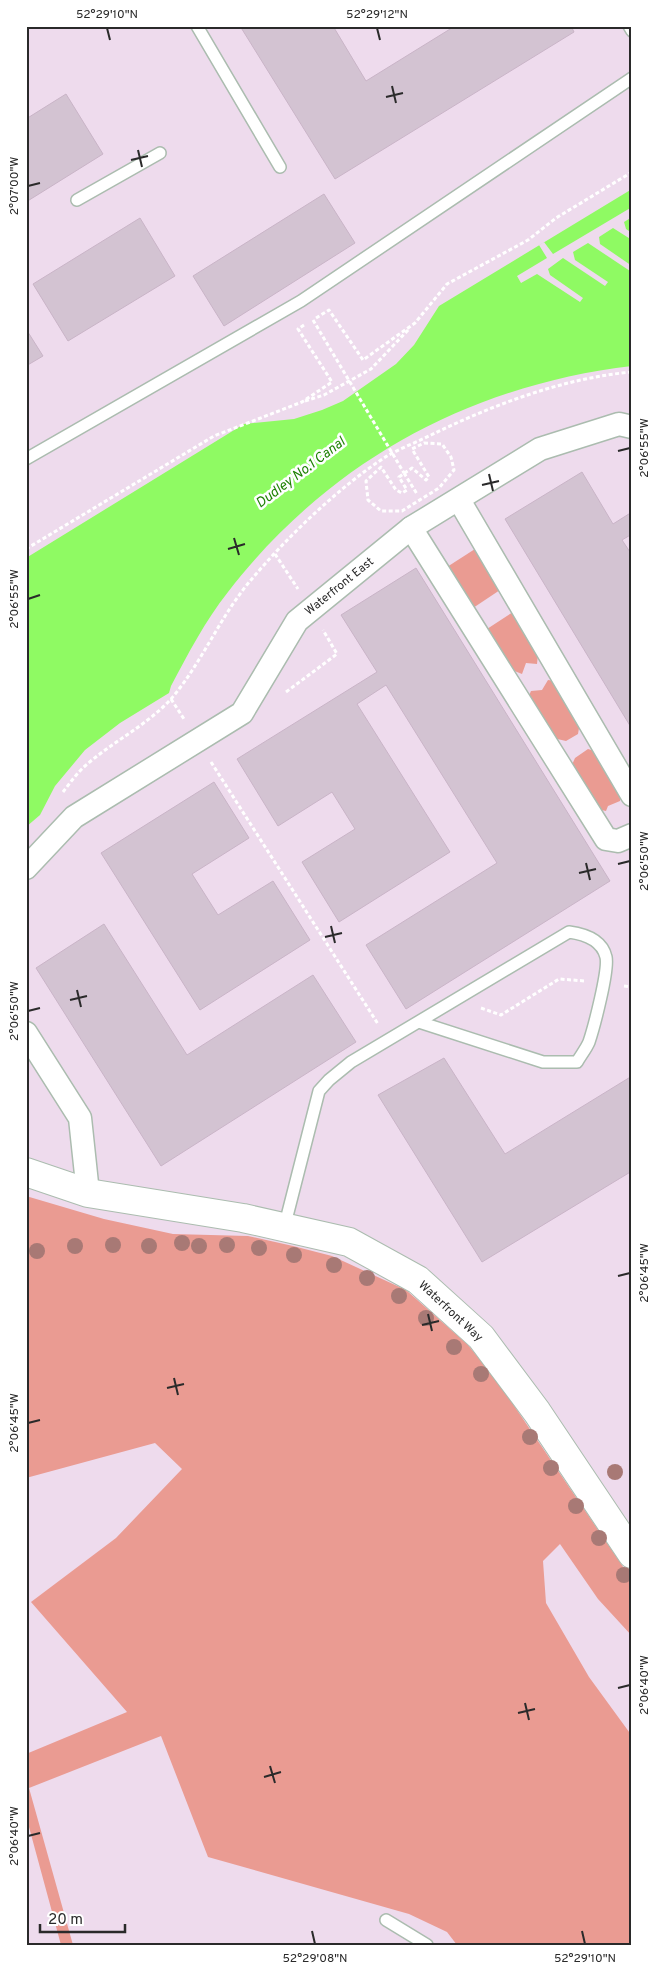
<svg xmlns="http://www.w3.org/2000/svg" width="658" height="1971" viewBox="0 0 658 1971" font-family="Overpass,sans-serif">
<style>
.green{fill:#ea9b92}
.water{fill:#8ffa63}
.pier{fill:#eedbed}
.building{fill:#d3c3d2;stroke:#c9b4c7}
.lines{fill:none;stroke-linecap:round;stroke-linejoin:round}
.service-casing{stroke:#abbcaf;stroke-width:14}
.minor-casing{stroke:#abbcaf;stroke-width:25}
.tertiary-casing{stroke:#abbcaf;stroke-width:30}
.path{stroke:#fff;stroke-width:3;stroke-dasharray:4 2.5;stroke-linecap:butt}
.service{stroke:#fff;stroke-width:11}
.minor{stroke:#fff;stroke-width:22}
.tertiary{stroke:#fff;stroke-width:28}
.path-bridge{stroke:#fff;stroke-width:3;stroke-dasharray:4 2.5;stroke-linecap:butt}
.tree{fill:#a87975}
.ticks{fill:none;stroke:#2a2a2a;stroke-width:2}
.labels{text-anchor:middle;stroke-width:5;stroke-linejoin:round;paint-order:stroke}
.street-label{font-size:12px;fill:#2a2a2a;stroke:#fff}
.water-label{font-size:14px;font-style:italic;fill:#1f8204;stroke:#fff}
.neatline{fill:none;stroke:#2a2a2a;stroke-width:2}
.ticks-label{font-size:12px;text-anchor:middle;fill:#2a2a2a}
</style>
<rect width="100%" height="100%" fill="#eedbed"/>
<g class="green">
<polygon points="475,549 500,590 473,608 447,567"/>
<polygon points="513,612 538,654 537,664 526,663 522,674 512,670 487,629"/>
<polygon points="548,680 555,681 580,722 578,734 566,741 553,738 528,698 531,691 542,690"/>
<polygon points="588,749 598,752 621,792 620,801 608,806 606,811 597,809 571,767 575,758"/>
<polygon points="26,1196 104,1219 173,1234 248,1236 293,1246 332,1256 406,1290 467,1344 494,1376 632,1580 632,1636 598,1599 560,1544 543,1561 546,1603 589,1677 632,1736 632,1945 457,1945 447,1932 409,1914 208,1857 161,1736 29,1788 73,1945 61,1945 26,1816 26,1754 127,1712 31,1602 116,1538 182,1469 155,1443 26,1478"/>
</g>
<path class="water" d="M632 189V366C470 385 328 462 228 592 205 621 188 654 171 686L169 693 120 723 85 750 55 786 40 815 26 827V558L244 424 294 419 322 410 343 401 396 364 414 345 439 306Z"/>
<polygon class="pier" points="632,207 632,217 624,222 626,229 632,233 632,240 613,228 599,237 600,244 632,266 630,271 588,243 573,252 575,260 608,282 605,286 563,258 548,269 550,275 583,298 580,302 537,274 521,283 517,276 547,258 539,245 544,242 553,254"/>
<g class="building">
<polygon points="240,26 333,26 366,81 455,26 571,26 574,32 335,179"/>
<polygon points="66,94 103,154 26,202 26,119"/>
<polygon points="324,194 355,243 224,326 193,276"/>
<polygon points="140,218 175,276 68,341 33,284"/>
<polygon points="26,329 43,356 26,366"/>
<polygon points="582,472 613,524 632,512 632,534 622,540 632,555 632,729 505,519"/>
<polygon points="416,568 610,881 406,1009 366,945 497,863 386,685 357,704 450,852 339,922 302,862 355,829 332,792 278,826 237,759 377,672 341,615"/>
<polygon points="214,782 249,838 192,874 218,915 273,881 310,940 200,1010 101,853"/>
<polygon points="104,924 187,1055 313,975 356,1042 161,1166 36,968"/>
<polygon points="444,1058 505,1154 632,1076 632,1171 482,1262 378,1095"/>
</g>
<g class="lines">
<g class="service-casing">
<g id="service">
<polyline points="197,26 280,167"/>
<polyline points="629,26 632,31"/>
<polyline points="77,200 160,153"/>
<polyline points="26,459 301,301 632,78"/>
<path d="M284 1228 319 1091 329 1080 351 1062 569 932C584 934 602 940 606 957 609 970 594 1027 589 1042 586 1049 581 1055 577 1062H543L419 1022"/>
<polyline points="386,1920 427,1945"/>
</g>
</g>
<g class="minor-casing">
<g id="minor">
<polyline points="459,500 632,795"/>
<polyline points="411,528 606,839 618,841 632,835"/>
<polyline points="26,868 74,817 242,713 297,621 411,528 540,449 619,424 632,427"/>
<polyline points="26,1033 80,1118 88,1193"/>
</g>
</g>
<g class="tertiary-casing">
<polyline id="tertiary" points="26,1172 88,1193 243,1218 349,1242 418,1280 481,1337 537,1412 632,1554"/>
</g>
<g class="path">
<polyline points="316,318 329,310 363,360 415,323 447,284 528,240 556,218 632,172"/>
<polyline points="305,401 324,395 371,369 409,329"/>
<polygon points="424,443 442,444 451,457 454,470 439,488 402,511 381,511 368,500 366,481 381,467 396,490 402,493 407,490 399,477 412,468 426,480 429,477 412,449"/>
<polyline points="404,473 417,494"/>
<polyline points="26,549 214,436 302,402 332,382 298,329 304,325"/>
<polyline points="275,554 298,589"/>
<polyline points="286,692 337,654 323,630"/>
<polyline points="171,699 184,719"/>
<polyline points="211,762 378,1024"/>
<path d="M63 792C70 783 77 773 85 766 112 742 146 726 171 699 202 663 220 616 251 580 287 537 340 486 387 456 401 448 417 442 431 435 493 405 563 378 632 372"/>
<polyline points="624,986 632,987"/>
<polyline points="481,1008 501,1015 559,979 585,981"/>
</g>
<use href="#service" class="service"/>
<use href="#minor" class="minor"/>
<use href="#tertiary" class="tertiary"/>
<polyline class="path-bridge" points="313,320 404,473"/>
</g>
<g class="tree">
<circle cx="182" cy="1243" r="8"/>
<circle cx="113" cy="1245" r="8"/>
<circle cx="227" cy="1245" r="8"/>
<circle cx="75" cy="1246" r="8"/>
<circle cx="149" cy="1246" r="8"/>
<circle cx="199" cy="1246" r="8"/>
<circle cx="259" cy="1248" r="8"/>
<circle cx="37" cy="1251" r="8"/>
<circle cx="294" cy="1255" r="8"/>
<circle cx="334" cy="1265" r="8"/>
<circle cx="367" cy="1278" r="8"/>
<circle cx="399" cy="1296" r="8"/>
<circle cx="426" cy="1318" r="8"/>
<circle cx="454" cy="1347" r="8"/>
<circle cx="481" cy="1374" r="8"/>
<circle cx="530" cy="1437" r="8"/>
<circle cx="551" cy="1468" r="8"/>
<circle cx="615" cy="1472" r="8"/>
<circle cx="576" cy="1506" r="8"/>
<circle cx="599" cy="1538" r="8"/>
<circle cx="624" cy="1575" r="8"/>
</g>
<path class="ticks" d="M107 28 110 40M377 28 380 40M392 86 396 103M386 97 403 93M138 150 142 167M131 160 148 156M28 186 40 183M618 451 630 448M489 474 493 491M482 485 499 481M234 538 239 555M228 549 245 544M28 599 40 595M586 863 590 880M618 864 630 861M579 873 596 869M331 926 335 943M325 937 342 933M77 990 81 1007M70 1000 87 996M28 1011 40 1008M618 1276 630 1273M428 1314 432 1331M422 1325 439 1321M174 1378 178 1395M167 1388 184 1384M28 1423 40 1420M618 1688 630 1685M525 1703 529 1720M518 1713 535 1709M270 1766 275 1783M264 1777 281 1772M28 1836 40 1833M312 1931 315 1944M582 1931 585 1944"/>
<g class="labels">
<g class="street-label">
<text transform="translate(339 586) rotate(-39)" y="4">Waterfront East</text>
<text transform="translate(451 1311) rotate(43)" y="4">Waterfront Way</text>
</g>
<g class="water-label">
<text transform="translate(300 472) rotate(-37)" y="5">Dudley No.1 Canal</text>
</g>
</g>
<rect width="658" height="1971" fill="none" stroke="#ffffff" stroke-width="55"/>
<path d="M40 1924v8h85v-8" fill="none" stroke="#2a2a2a" stroke-width="2.5"/>
<text x="48" y="1924" font-size="15" fill="#2a2a2a" stroke="#ffffff" stroke-width="4" paint-order="stroke">20 m</text>
<rect x="28" y="28" width="602" height="1916" class="neatline"/>
<g class="ticks-label">
<text x="107" y="18">52°29'10"N</text>
<text x="377" y="18">52°29'12"N</text>
<text transform="translate(14 186) rotate(-90)" y="4">2°07'00"W</text>
<text transform="translate(644 448) rotate(-90)" y="4">2°06'55"W</text>
<text transform="translate(14 599) rotate(-90)" y="4">2°06'55"W</text>
<text transform="translate(644 861) rotate(-90)" y="4">2°06'50"W</text>
<text transform="translate(14 1011) rotate(-90)" y="4">2°06'50"W</text>
<text transform="translate(644 1273) rotate(-90)" y="4">2°06'45"W</text>
<text transform="translate(14 1423) rotate(-90)" y="4">2°06'45"W</text>
<text transform="translate(644 1685) rotate(-90)" y="4">2°06'40"W</text>
<text transform="translate(14 1836) rotate(-90)" y="4">2°06'40"W</text>
<text x="315" y="1962">52°29'08"N</text>
<text x="585" y="1962">52°29'10"N</text>
</g>
</svg>
